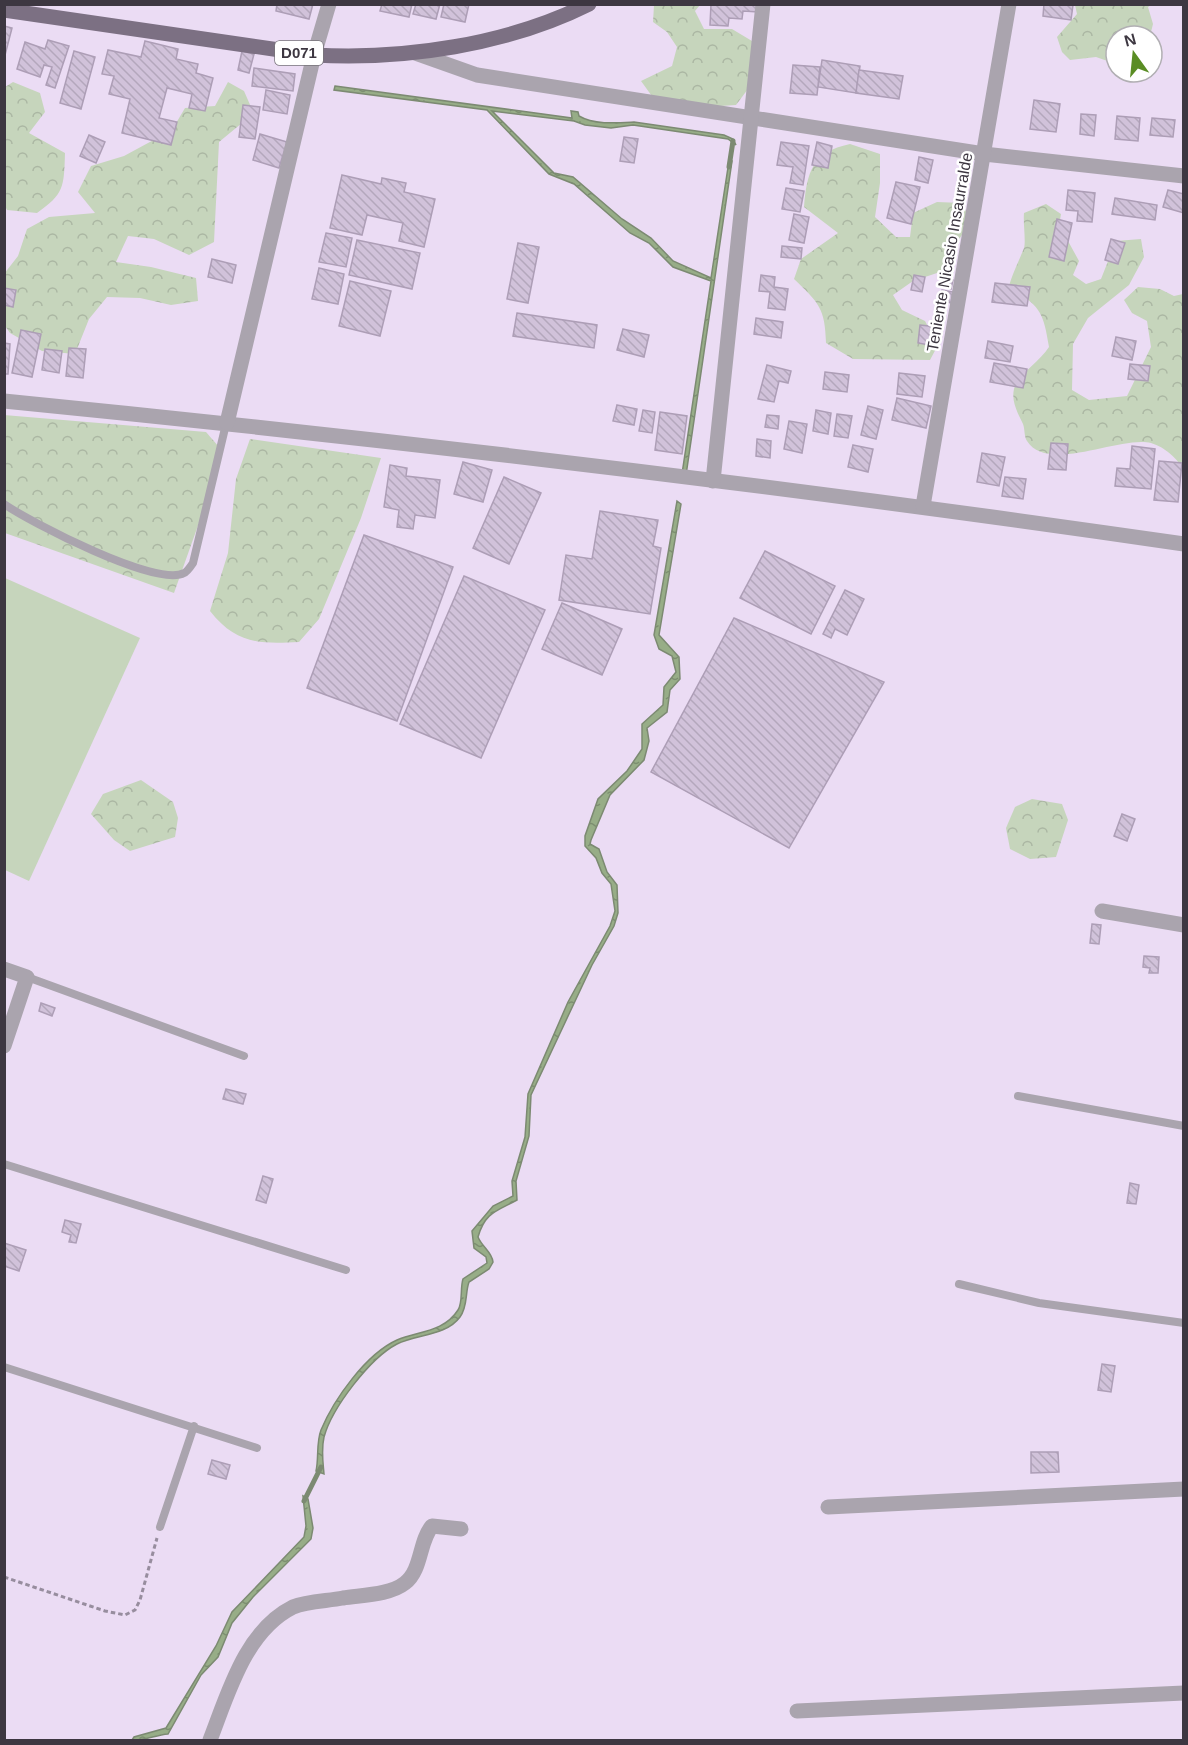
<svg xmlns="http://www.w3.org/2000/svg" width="1188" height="1745" viewBox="0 0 1188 1745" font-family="Arial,sans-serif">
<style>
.forest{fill:url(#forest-crowns)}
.park{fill:#c6d5bc}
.water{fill:url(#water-ripples);stroke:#7c8a72;stroke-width:1.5}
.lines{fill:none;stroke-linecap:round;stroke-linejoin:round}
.stream{stroke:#7c8a72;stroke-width:5}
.building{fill:url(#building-back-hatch);stroke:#ad9eb6;stroke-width:1.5}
.path{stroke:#978d9e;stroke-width:3;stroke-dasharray:4.5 3;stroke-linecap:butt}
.service{stroke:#aaa4ae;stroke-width:8}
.minor{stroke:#aaa4ae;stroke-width:15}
.primary{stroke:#7c7083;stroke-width:15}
.labels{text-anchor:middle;stroke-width:5;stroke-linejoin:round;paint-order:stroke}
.shield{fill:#fff;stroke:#77737a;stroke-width:1.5}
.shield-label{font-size:15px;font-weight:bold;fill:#3d3741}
.street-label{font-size:16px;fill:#3d3741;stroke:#fff}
</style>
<defs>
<pattern id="forest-crowns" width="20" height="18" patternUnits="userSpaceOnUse" patternTransform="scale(1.5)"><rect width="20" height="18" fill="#c6d5bc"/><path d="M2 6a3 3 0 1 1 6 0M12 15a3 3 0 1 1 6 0" fill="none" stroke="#abb7a3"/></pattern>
<pattern id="water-ripples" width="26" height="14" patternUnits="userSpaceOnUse" patternTransform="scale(1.5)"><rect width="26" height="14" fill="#97ad87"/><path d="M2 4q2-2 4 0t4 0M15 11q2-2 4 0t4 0" fill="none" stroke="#7c8e70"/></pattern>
<pattern id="building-back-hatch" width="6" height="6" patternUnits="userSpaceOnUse" patternTransform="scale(1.5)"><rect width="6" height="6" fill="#d1c2da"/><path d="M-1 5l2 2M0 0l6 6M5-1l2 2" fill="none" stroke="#b4a7bc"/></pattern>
</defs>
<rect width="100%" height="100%" fill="#ebdcf4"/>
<g class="forest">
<polygon points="654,5 700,5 695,11 704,29 732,29 752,41 748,89 736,105 705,107 654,99 641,81 672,66 677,47 667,32 653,22"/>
<polygon points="1075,5 1151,5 1148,7 1153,24 1150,36 1116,36 1116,64 1096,57 1070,60 1062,52 1057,37 1077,14"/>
<path d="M13 82 40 93 45 112 29 133 65 153C64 187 64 194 37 213L7 210 5 206V87Z"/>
<polygon points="228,82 244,91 251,107 242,123 219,142 214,242 189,255 154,239 128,236 116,262 151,267 196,278 198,301 171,305 140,298 107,297 89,319 75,354 42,351 10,333 5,326 4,274 18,256 27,229 49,217 95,213 78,192 91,166 124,156 172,130 185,108 215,106"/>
<path d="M850 144 880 154V183L875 217 896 237H910L913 213 937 202 962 203 971 222 955 245 949 269 913 281 893 295 902 310 925 321 938 345 930 360 853 359 826 343C825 308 819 303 794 279L801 259 838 233 804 207C807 172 812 152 850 144Z"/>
<path d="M1046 204 1061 214 1058 232 1068 241 1079 261 1073 275 1086 284 1101 279 1116 241 1141 239 1144 257 1129 285 1088 318 1073 344 1072 390 1089 400 1127 396 1151 347 1147 321 1132 313 1124 300 1138 287 1160 289 1174 296 1183 294V468C1174 456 1166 448 1151 443 1121 435 1048 474 1027 441 1024 437 1025 429 1023 424 1018 413 1011 402 1014 389 1018 375 1039 362 1049 347 1043 310 1040 307 1009 286 1013 272 1019 261 1024 248 1026 242 1023 223 1024 213Z"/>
<polygon points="4,415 206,432 219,447 206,503 174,593 5,533"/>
<path d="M250 439 381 458 361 518 319 619 299 642C259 644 236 644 210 611L228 553 236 479Z"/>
<polygon points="141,780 173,802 178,818 175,837 130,851 114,840 91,814 103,794"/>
<polygon points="1032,799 1062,804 1068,820 1056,857 1030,859 1010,849 1006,828 1015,807"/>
</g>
<polygon class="park" points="5,578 140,638 29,881 5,870"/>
<g class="water">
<path d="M335 86 572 118 571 111 578 112 579 116C594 125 617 123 634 122L724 135 733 139 736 145 728 139 633 125 611 128 585 125 574 121 492 111 554 173 573 177 622 219 651 238 673 261 711 278 729 161H732L686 475 682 474 711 281 673 267 649 243 630 233 574 184 549 174 487 110 334 90Z"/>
<path d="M677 501 681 504 659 635 679 657 680 679 670 690 667 712 647 728 649 741 644 760 610 795 591 840 590 844 599 849 607 872 617 885 618 913 614 926 592 965 531 1095 529 1136 516 1181 517 1200C497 1211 485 1212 478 1237 482 1247 492 1252 493 1262L489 1269 469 1282C465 1293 468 1306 460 1317 446 1336 417 1334 397 1344 370 1358 332 1408 324 1437 321 1450 323 1462 324 1474L316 1471C319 1458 316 1443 321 1430 334 1399 366 1354 397 1340 419 1331 444 1332 458 1310 463 1303 460 1288 463 1279L487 1263 486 1257 474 1248 472 1231 493 1206 513 1196 512 1181 525 1137 528 1094 568 1002 610 926 615 911 611 884 602 873 596 858 585 846V836L598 799 627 771 642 749V724L663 705 664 687 676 672 672 656 659 649 654 635Z"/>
<path d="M303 1496 308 1499 313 1528 311 1539 253 1597 232 1623 218 1657 201 1675 168 1734C155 1735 145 1741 132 1740L134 1737 166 1728 216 1646 232 1612 304 1537 306 1526Z"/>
</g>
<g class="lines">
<g class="stream">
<polyline points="729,167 733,141"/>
<polyline points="304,1501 321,1467"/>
</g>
</g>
<g class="building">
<polygon points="277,4 313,4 309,19 276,11"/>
<polygon points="382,4 412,4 409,17 380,11"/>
<polygon points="416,4 440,4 436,19 413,14"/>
<polygon points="444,4 469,4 465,22 441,17"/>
<polygon points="711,4 758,4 758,12 743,11 742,19 729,18 728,26 710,25"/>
<polygon points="1044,4 1073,5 1071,20 1043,16"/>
<polygon points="4,26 12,28 4,59"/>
<polygon points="48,40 69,46 55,88 46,85 52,67 44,65 40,77 17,69 25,42 45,49"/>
<polygon points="145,41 178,49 176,59 198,64 196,73 213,78 205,111 189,108 192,94 167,88 159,118 177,122 171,145 122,133 130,99 109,94 114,76 102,74 108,50 141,57"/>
<polygon points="74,51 95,57 81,109 60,103"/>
<polygon points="242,51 254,54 249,73 238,70"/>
<polygon points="822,60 860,66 856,93 818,87"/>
<polygon points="793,65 820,67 817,95 790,93"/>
<polygon points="254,68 295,74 293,91 252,86"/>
<polygon points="859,70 903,76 899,99 856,93"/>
<polygon points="266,90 290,95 287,114 263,110"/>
<polygon points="1034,100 1060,104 1056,132 1030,129"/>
<polygon points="243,105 260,107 255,139 239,137"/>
<polygon points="1081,114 1096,115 1094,136 1080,134"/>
<polygon points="1117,116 1140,118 1138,141 1115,139"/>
<polygon points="1152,118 1175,120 1173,137 1150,135"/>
<polygon points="260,134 287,142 279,168 253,160"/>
<polygon points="89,135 105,142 96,163 80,156"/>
<polygon points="624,137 638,139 634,163 620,161"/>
<polygon points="781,142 809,146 803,185 790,183 793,167 777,165"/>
<polygon points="817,142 832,146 828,168 812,165"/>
<polygon points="919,157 933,160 928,183 915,180"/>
<polygon points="342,175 381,184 382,178 406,183 404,192 435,199 424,247 399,241 403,223 367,215 362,235 330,228"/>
<polygon points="896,182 920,187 911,224 887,218"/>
<polygon points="786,188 804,191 800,212 782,209"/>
<polygon points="1068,190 1095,193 1092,222 1077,221 1078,211 1066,210"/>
<polygon points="1168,190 1184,194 1184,213 1163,207"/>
<polygon points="1115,198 1157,205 1155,220 1112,214"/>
<polygon points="794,214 809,217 804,243 789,240"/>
<polygon points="1057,219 1072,223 1064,261 1049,257"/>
<polygon points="326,233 352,238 346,267 319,262"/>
<polygon points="1111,239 1125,243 1118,264 1105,260"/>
<polygon points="357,240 420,253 412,289 349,275"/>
<polygon points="518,243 539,247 528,303 507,299"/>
<polygon points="782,246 802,248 801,259 781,257"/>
<polygon points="212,259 236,265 232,283 208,277"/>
<polygon points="319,268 344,274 338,304 312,299"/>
<polygon points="761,275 775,277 774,287 788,289 785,310 768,308 770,292 759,291"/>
<polygon points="914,275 925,277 922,292 911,290"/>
<polygon points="943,278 953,280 951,289 941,286"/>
<polygon points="350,281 391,291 380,336 339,326"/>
<polygon points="995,283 1030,287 1027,306 992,302"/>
<polygon points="4,288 16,290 13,307 4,305"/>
<polygon points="942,290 953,292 951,303 940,301"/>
<polygon points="517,313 597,325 594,348 513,336"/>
<polygon points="756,318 783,322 781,338 754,334"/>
<polygon points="920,325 937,327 935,346 918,343"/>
<polygon points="623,329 649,335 644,357 617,350"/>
<polygon points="21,330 41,334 32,377 12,373"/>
<polygon points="1116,337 1136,341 1132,360 1112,356"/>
<polygon points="988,341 1013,346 1010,362 985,358"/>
<polygon points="4,343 10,344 8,374 4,374"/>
<polygon points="69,348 86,349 83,378 66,376"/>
<polygon points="45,349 62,351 59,373 42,370"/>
<polygon points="994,363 1027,369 1023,388 990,382"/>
<polygon points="1130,364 1150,366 1148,381 1128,379"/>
<polygon points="767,365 791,371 788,383 779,381 774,402 758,399"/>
<polygon points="825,372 849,375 847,392 823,389"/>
<polygon points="899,373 925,376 922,397 897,394"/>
<polygon points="897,398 931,406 926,428 892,420"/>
<polygon points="617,405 637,409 634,425 613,421"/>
<polygon points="868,406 883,410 876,439 861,435"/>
<polygon points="643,410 655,412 652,433 639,431"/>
<polygon points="816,410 831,413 828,434 813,431"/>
<polygon points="660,412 687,416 682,454 655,450"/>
<polygon points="837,414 852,416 848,438 834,436"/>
<polygon points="767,415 779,416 778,429 765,427"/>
<polygon points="789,421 807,424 802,453 784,449"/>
<polygon points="757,439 771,441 770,458 756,456"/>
<polygon points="1051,443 1068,444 1066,470 1048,469"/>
<polygon points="853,445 873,449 868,472 848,467"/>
<polygon points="1132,446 1155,449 1151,489 1115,486 1117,468 1130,469"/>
<polygon points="982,453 1005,457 999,486 977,482"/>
<polygon points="1159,461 1182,463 1178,502 1154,500"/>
<polygon points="463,462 492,470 483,502 454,494"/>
<polygon points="390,465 407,468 406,476 440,480 435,518 415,515 413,529 397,527 399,510 384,507"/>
<polygon points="504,477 541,493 509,564 473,548"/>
<polygon points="1005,477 1026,479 1023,499 1002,496"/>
<polygon points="600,511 658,520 653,546 661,548 650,614 559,600 566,555 592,559"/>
<polygon points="364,535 453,567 397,721 307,688"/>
<polygon points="765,551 835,586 811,634 740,598"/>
<polygon points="464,576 545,610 481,758 400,724"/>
<polygon points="845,590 864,599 847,635 835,629 831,638 823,634"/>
<polygon points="562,603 622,629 602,675 542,649"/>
<polygon points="734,618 884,682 789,848 651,772"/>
<polygon points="1122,814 1135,819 1127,841 1114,836"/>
<polygon points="1092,924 1101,925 1099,944 1090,943"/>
<polygon points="1144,956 1159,957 1158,973 1149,973 1150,968 1143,967"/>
<polygon points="41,1003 55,1008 52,1016 39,1011"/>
<polygon points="226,1089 246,1094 243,1104 223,1099"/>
<polygon points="263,1176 273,1179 266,1203 256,1200"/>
<polygon points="1130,1183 1139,1185 1136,1204 1127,1203"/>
<polygon points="65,1220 81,1224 76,1243 69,1242 71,1235 62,1232"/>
<polygon points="4,1243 26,1250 19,1271 4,1266"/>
<polygon points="1102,1364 1115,1366 1111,1392 1098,1390"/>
<polygon points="1031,1452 1058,1452 1059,1472 1031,1473"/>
<polygon points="212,1460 230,1465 226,1479 208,1474"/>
</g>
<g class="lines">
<polyline class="path" points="4,1577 105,1611 125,1615 135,1610 140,1600 157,1538"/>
<g class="service">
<path d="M4 504C30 522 157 588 184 573 187 572 191 566 193 563L226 424"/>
<polyline points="27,977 244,1056"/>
<polyline points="1018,1096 1184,1126"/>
<polyline points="4,1164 346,1270"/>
<polyline points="959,1284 1039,1303 1184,1323"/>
<polyline points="4,1367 257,1448"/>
<polyline points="160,1527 194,1426"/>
</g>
<g class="minor">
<polyline points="415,53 477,75 984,154 1184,176"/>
<path d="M4 401C398 440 792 487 1184 544"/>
<polyline points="227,423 314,55 329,4"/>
<polyline points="713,481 763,4"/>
<polyline points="923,506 1009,4"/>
<polyline points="1102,911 1184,925"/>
<polyline points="4,969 27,977 4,1046"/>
<polyline points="828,1507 1184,1489"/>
<polyline points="797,1711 1184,1693"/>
<path d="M210 1740C228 1694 245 1631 293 1607 307 1601 328 1601 343 1598 362 1595 390 1595 405 1583 422 1570 419 1541 432 1526L461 1529"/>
</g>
<path class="primary" d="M4 10 314 55C404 60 507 45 589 4"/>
</g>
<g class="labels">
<rect class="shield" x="275" y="41" width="48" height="24" rx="4.5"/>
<g class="shield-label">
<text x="299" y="58">D071</text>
</g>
<g class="street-label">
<text transform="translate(949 252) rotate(-80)" y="6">Teniente Nicasio Insaurralde</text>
</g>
</g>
<rect width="1188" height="1745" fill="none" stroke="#3d3741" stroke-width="12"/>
<g transform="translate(1134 54) rotate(345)"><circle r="28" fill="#ffffff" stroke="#b1afb3" stroke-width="1.5"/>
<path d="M0-4.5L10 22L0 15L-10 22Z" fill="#5a8d24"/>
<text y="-9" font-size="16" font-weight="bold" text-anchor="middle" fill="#3d3741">N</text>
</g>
</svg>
